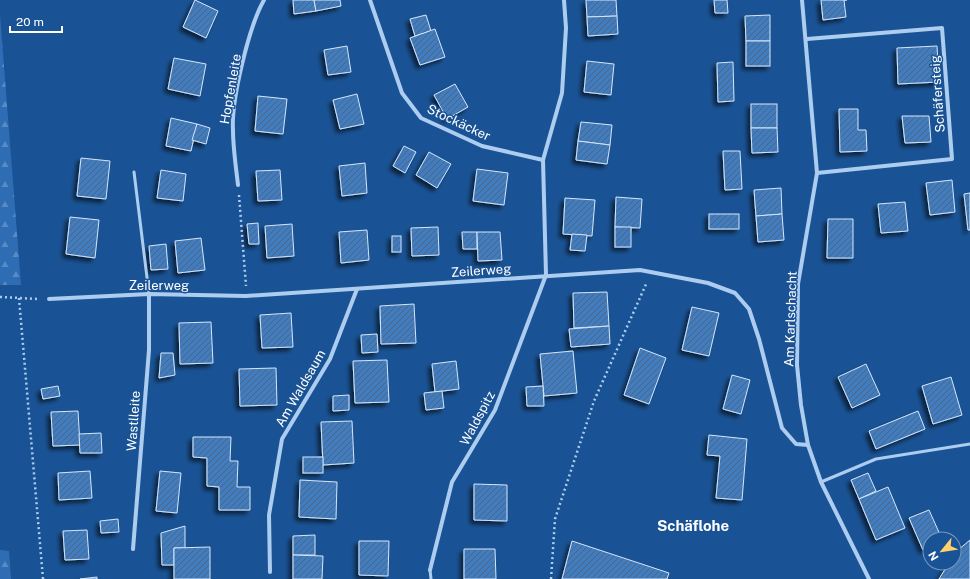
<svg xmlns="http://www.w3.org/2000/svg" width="970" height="579" viewBox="0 0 970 579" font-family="'Public Sans',sans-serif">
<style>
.forest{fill:url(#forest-firs)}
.building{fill:url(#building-hatch);stroke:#d3e6fb;filter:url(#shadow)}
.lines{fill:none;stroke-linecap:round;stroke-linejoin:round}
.path{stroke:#adcdf0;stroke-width:2.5;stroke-dasharray:2 3;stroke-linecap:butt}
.service{stroke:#adcdf0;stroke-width:3}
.minor{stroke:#adcdf0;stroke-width:4}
.labels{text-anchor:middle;stroke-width:3;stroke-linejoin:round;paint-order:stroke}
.street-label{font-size:13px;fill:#fff;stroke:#1a5395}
.quarter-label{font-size:15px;font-weight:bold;fill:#fff;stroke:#1a5395}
</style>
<defs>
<pattern id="forest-firs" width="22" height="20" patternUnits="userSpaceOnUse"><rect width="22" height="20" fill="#2e6db4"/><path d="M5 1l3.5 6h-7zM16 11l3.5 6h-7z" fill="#588ac3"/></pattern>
<pattern id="building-hatch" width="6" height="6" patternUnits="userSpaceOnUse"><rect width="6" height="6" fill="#437cbc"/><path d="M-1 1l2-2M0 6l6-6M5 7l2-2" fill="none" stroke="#47668a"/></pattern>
<filter id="shadow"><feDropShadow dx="-3.5" dy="3.5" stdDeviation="2" flood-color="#0009"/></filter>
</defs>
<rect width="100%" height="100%" fill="#1a5395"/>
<g class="forest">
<polygon points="0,15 21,285 0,285"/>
<polygon points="0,550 9,551 11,579 0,579"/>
</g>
<g class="building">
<polygon points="195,0 218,11 206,38 183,27"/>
<polygon points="293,0 314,0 316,11 294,14"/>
<polygon points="314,0 340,0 341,6 316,11"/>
<polygon points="586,0 616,0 617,16 587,17"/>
<polygon points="714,0 727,0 728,13 715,13"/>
<polygon points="821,0 847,0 844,0 846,17 823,20"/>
<polygon points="426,15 431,31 415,36 410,19"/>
<polygon points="770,15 770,41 746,41 745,16"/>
<polygon points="617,16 618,34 588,36 587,17"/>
<polygon points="435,29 445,57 420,65 410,38"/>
<rect x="746" y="41" width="24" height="25"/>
<polygon points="347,46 351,72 328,75 324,50"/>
<polygon points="937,46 939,82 898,84 897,48"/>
<polygon points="174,58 206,64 200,96 168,89"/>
<polygon points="587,61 614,64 611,95 584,92"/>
<polygon points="733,62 734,101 718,102 717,63"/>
<polygon points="455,84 468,107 447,119 434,95"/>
<polygon points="357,94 364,124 340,129 333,100"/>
<polygon points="258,96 287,99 283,134 255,131"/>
<rect x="751" y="104" width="26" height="24"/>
<polygon points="839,109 858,109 858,130 866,130 867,151 840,152"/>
<polygon points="902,116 929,116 931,142 905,143"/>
<polygon points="171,118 197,124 191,151 166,146"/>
<polygon points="581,122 612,125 610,145 578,141"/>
<polygon points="197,124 210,128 206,144 192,140"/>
<polygon points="751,128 777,128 778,152 752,153"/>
<polygon points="578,141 610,145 607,164 576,160"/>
<polygon points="404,146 416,152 405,173 393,166"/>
<polygon points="723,151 740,151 742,189 725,190"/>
<polygon points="429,152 451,164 437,188 416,175"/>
<polygon points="81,158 110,161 106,199 77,196"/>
<polygon points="365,163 367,193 342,196 339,166"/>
<polygon points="477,169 508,173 504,205 473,201"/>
<polygon points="161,170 186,174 183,201 157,198"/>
<polygon points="280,170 282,200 258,201 256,171"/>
<polygon points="952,180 955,212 930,215 926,183"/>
<polygon points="781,188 782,214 756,216 754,190"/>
<polygon points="970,193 970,230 968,230 964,194"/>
<polygon points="616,197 642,199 640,228 615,227"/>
<polygon points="565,198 595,200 592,236 563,234"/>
<polygon points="905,202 908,231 881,233 878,204"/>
<rect x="709" y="214" width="30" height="15"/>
<polygon points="782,214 784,240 758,242 756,216"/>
<polygon points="70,217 99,220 95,258 66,254"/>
<polygon points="828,219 853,219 853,258 827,258"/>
<polygon points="258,223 259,244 249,244 247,224"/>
<polygon points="292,224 294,256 267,258 265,226"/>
<polygon points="438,227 439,255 412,256 411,228"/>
<rect x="615" y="227" width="16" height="20"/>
<polygon points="367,230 369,260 341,263 339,232"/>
<polygon points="462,232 477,232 477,249 463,249"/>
<polygon points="477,232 500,232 502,260 478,261"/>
<polygon points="572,234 587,235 585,251 570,250"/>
<rect x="392" y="236" width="9" height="16"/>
<polygon points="201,238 205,270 178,273 175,241"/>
<polygon points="166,244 168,269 151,270 149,246"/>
<polygon points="607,292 609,326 574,328 573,293"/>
<polygon points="414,304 416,343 381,344 380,306"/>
<polygon points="692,307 719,313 709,356 682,350"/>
<polygon points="291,313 293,347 262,348 260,315"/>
<polygon points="211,322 213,363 180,364 179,323"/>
<polygon points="609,326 610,344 571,347 569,329"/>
<polygon points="377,334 378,352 362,353 361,335"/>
<polygon points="640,348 666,358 649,404 624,395"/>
<polygon points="573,351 577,393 544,396 540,354"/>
<polygon points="161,353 173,353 175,375 159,378"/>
<polygon points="387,360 389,402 355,403 353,361"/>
<polygon points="456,361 459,389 435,392 432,364"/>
<polygon points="866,364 880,395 852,408 838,377"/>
<polygon points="276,368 277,405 240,406 239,369"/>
<polygon points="732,375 750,380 741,414 723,409"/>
<polygon points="951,377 962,415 933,424 922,386"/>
<polygon points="58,386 60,396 43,399 41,389"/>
<polygon points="543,386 544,406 527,406 526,387"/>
<polygon points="442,391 444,408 426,410 424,393"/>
<polygon points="349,395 349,410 333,411 333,396"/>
<polygon points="78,411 80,445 53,446 51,412"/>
<polygon points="918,411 925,429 876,449 869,431"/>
<polygon points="352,421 354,463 323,465 321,422"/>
<polygon points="101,433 102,453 80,453 79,434"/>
<polygon points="709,435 747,439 742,500 716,498 720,456 707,455"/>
<polygon points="193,437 231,437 230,461 238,461 237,487 250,487 250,510 219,510 219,487 207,486 207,458 193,457"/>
<rect x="303" y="457" width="20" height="16"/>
<polygon points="90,471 92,498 59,500 58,473"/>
<polygon points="160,471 181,473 177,513 156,511"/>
<polygon points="868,473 876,491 859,499 851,480"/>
<polygon points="300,480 337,482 336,519 299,517"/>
<polygon points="474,484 507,485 507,521 474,520"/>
<polygon points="888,487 905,528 876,540 859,499"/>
<polygon points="929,510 942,539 930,539 930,547 923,550 909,518"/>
<polygon points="118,519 119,532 101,533 100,521"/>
<polygon points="185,526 185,548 174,548 174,565 162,565 161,533"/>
<polygon points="87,530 89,559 65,560 63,531"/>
<polygon points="315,535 315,555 293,555 293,536"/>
<polygon points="970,540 970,579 939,579 949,563 954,563 954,556 958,550"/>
<polygon points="359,541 389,541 388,576 359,575"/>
<polygon points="572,541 669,573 667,579 562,579"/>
<polygon points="210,547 210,579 174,579 174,548"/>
<polygon points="464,549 495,549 496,579 464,579"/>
<polygon points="293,555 323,556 322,579 293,579"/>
<polygon points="97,577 97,579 80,579"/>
</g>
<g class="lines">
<g class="path">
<polyline points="239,195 246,286"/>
<polyline points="0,297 39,299"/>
<polyline points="19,298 43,579"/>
<polyline points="551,579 555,519 594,401 647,282"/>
</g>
<g class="service">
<polyline points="134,172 149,294"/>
<polyline points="821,482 876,459 970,444"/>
<polyline points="430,570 431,579"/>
</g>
<g class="minor">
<polyline points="370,0 402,93 421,118 482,146 543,160"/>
<polyline points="802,0 817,173 798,284 797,365 801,405 808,445 821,482 869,579"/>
<polyline points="807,39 942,28 952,159 817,173"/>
<path d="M238 185C236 167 233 148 233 130 231 101 249 26 264 0"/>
<polyline points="49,299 149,294 246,296 640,270 708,283 735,293 749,309 759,339 782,428 796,444 808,445"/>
<polyline points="133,549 149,350 149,294"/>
<polyline points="430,570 452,482 495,410 546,275 543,160 562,93 566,28 564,0"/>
<polyline points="270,572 269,515 282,439 330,359 357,289"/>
</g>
</g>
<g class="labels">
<g class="street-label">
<text transform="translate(230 89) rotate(-80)" y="5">Hopfenleite</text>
<text transform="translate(937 94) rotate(-94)" y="5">Schäfersteig</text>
<text transform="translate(459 122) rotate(25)" y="5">Stockäcker</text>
<text transform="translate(481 270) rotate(-4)" y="5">Zeilerweg</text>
<text x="159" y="290">Zeilerweg</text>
<text transform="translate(790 319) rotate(-88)" y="5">Am Karlschacht</text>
<text transform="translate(300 388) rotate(-60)" y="5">Am Waldsaum</text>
<text transform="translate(477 418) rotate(-62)" y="5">Waldspitz</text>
<text transform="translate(133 421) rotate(-86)" y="5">Wastlleite</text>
</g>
<g class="quarter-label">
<text x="693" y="531">Schäflohe</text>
</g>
</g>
<g transform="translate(942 551) rotate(240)"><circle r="19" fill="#1a5395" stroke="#7698bf"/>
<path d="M0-3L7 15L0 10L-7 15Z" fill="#ffd16c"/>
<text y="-6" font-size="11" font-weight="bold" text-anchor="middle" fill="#ffffff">N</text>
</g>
<path d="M10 26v6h52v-6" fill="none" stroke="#ffffff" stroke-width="2"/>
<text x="16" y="26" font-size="12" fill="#ffffff" stroke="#1a5395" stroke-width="3" paint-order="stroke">20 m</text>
</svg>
